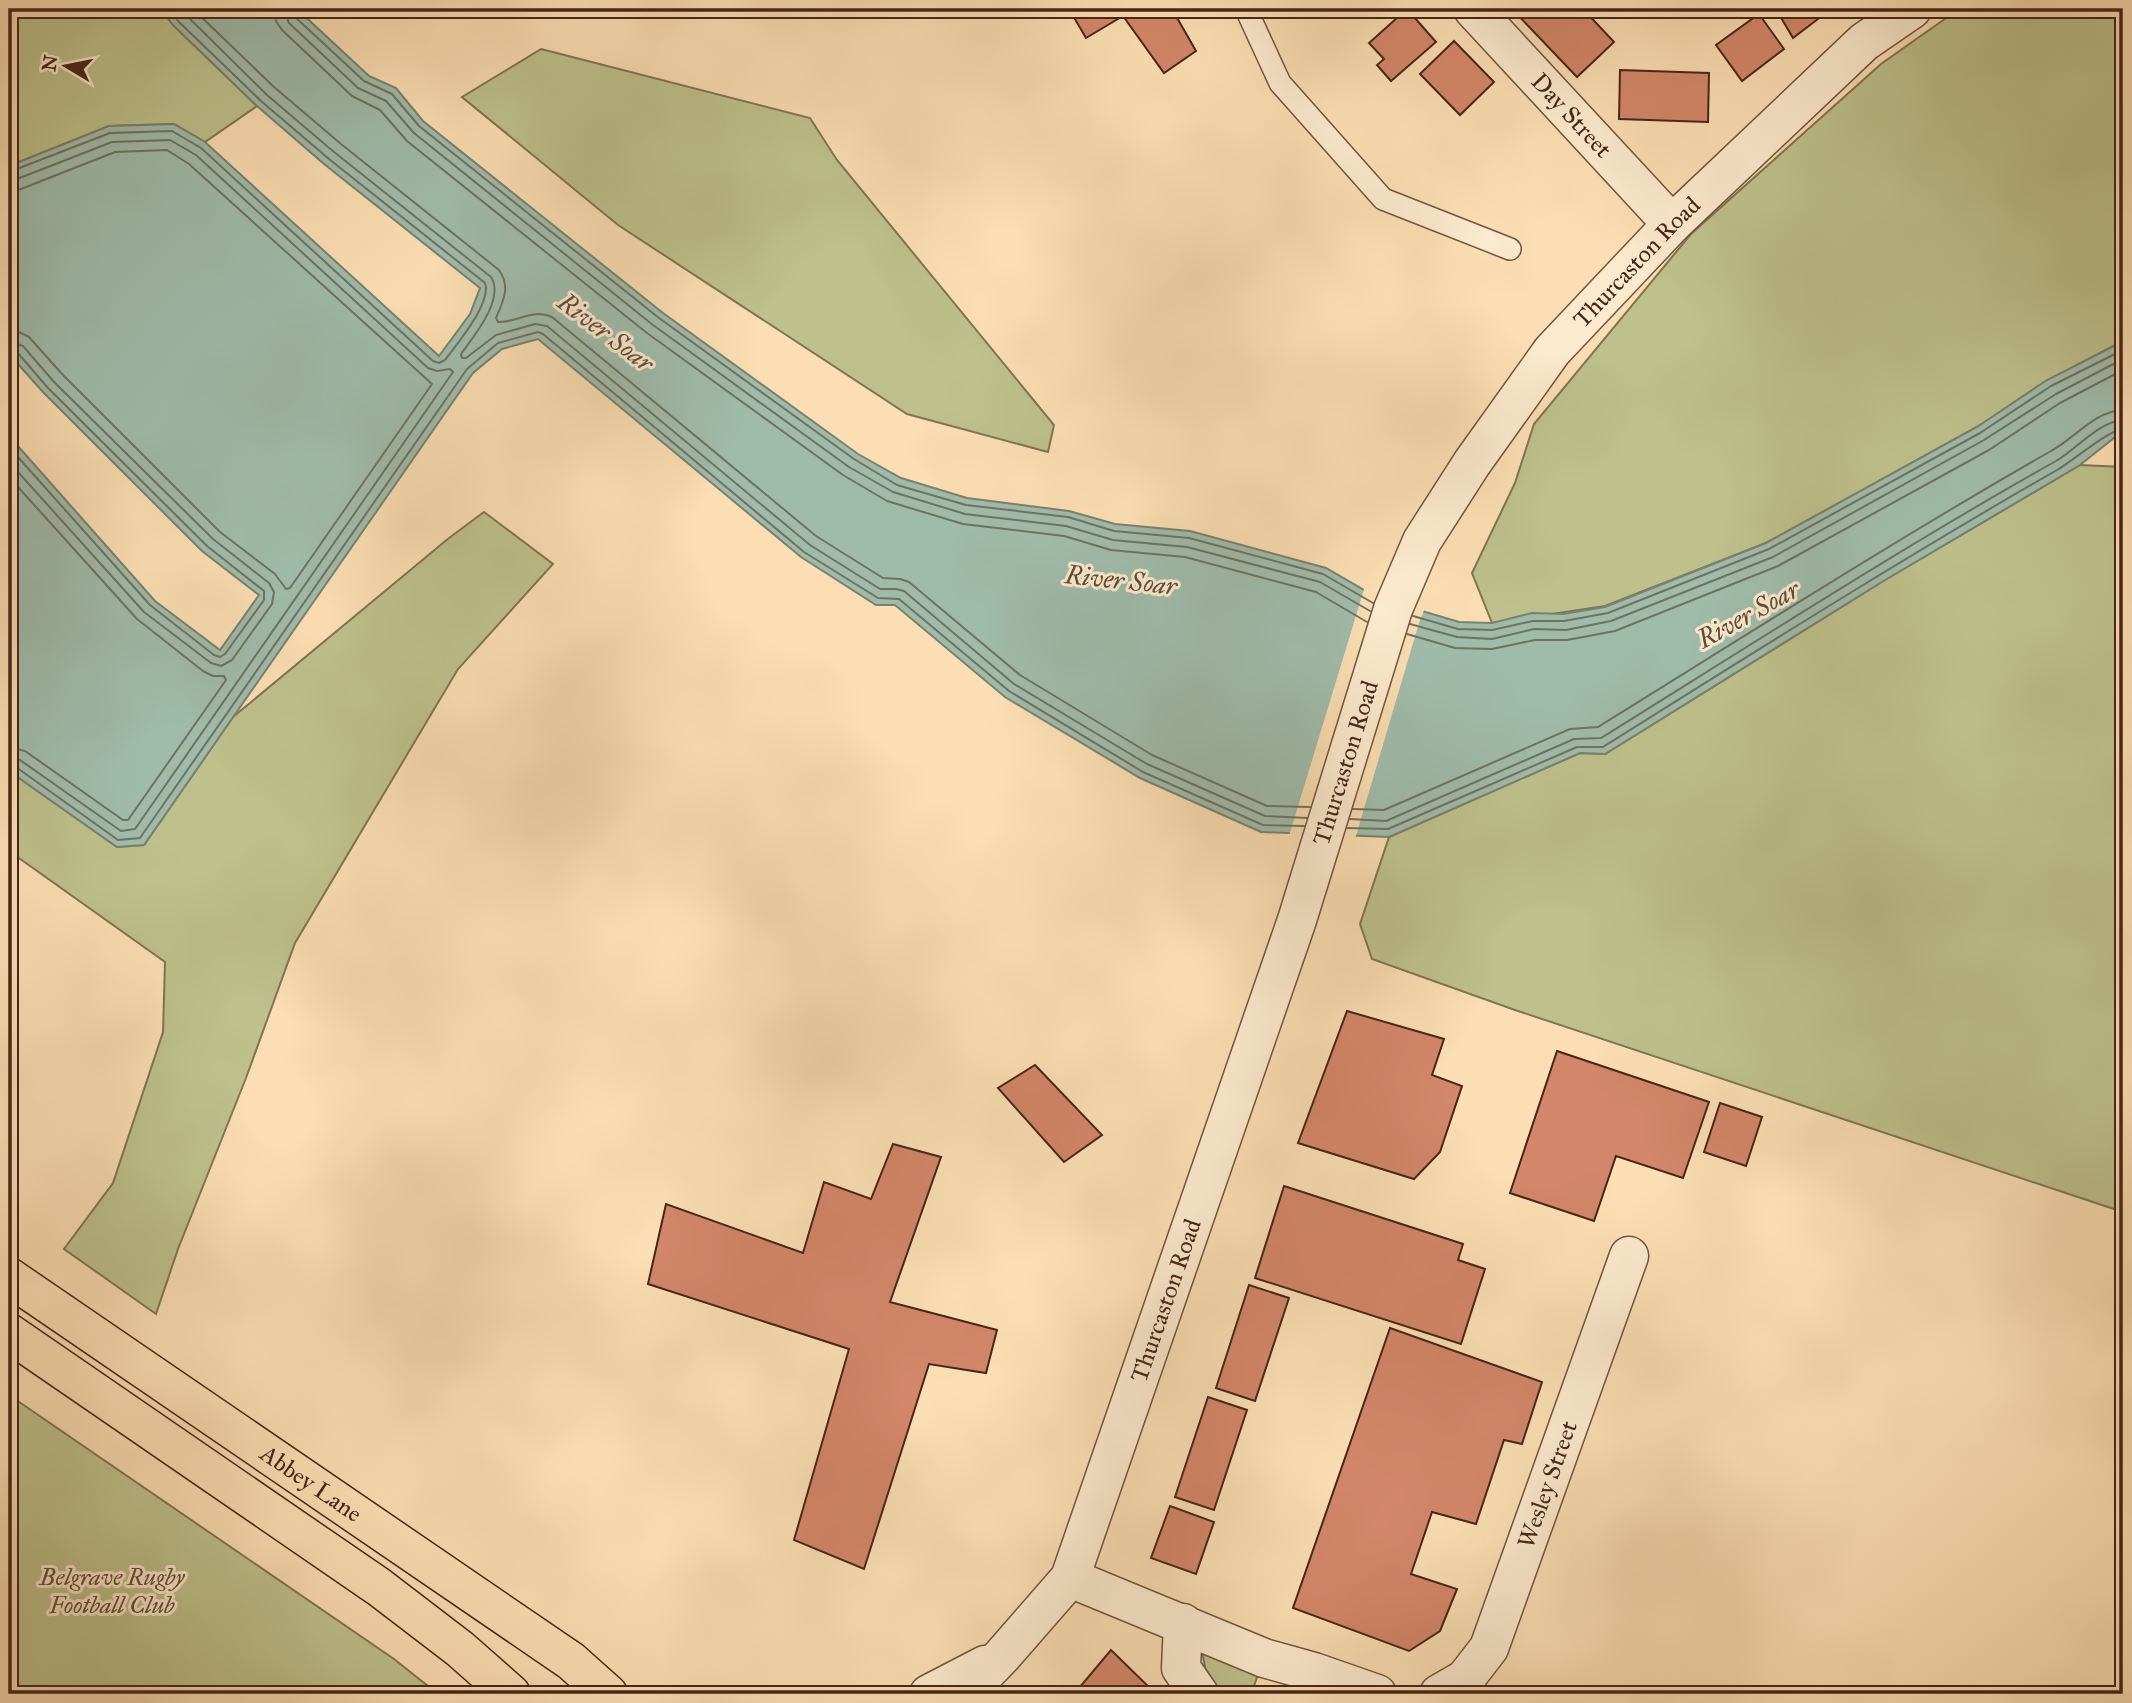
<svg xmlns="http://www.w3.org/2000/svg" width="2132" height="1703" viewBox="0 0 2132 1703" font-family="'IM FELL Great Primer',serif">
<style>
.green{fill:#bec18c;stroke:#827453;stroke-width:2}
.water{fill:#9fbcab;stroke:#7b8071;stroke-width:2}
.pier{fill:#fbdeb3}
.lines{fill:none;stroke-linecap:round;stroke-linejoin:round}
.shore{stroke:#727162;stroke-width:2}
.building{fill:#d38669;stroke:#46261a;stroke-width:2}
.service-casing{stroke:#735440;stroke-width:24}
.minor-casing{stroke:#735440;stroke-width:41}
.primary-casing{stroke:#46261a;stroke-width:41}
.service{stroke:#fceace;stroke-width:21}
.minor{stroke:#fceace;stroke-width:38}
.primary{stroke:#fbdeb3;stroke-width:38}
.labels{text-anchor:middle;stroke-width:6;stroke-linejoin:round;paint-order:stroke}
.street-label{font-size:24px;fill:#46261a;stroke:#fceace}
.park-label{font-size:24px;font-style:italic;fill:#644d36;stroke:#fceace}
.water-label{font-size:26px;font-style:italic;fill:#5c4c3e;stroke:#fceace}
</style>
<rect width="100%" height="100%" fill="#fbdeb3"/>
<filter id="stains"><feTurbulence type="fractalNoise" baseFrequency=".00286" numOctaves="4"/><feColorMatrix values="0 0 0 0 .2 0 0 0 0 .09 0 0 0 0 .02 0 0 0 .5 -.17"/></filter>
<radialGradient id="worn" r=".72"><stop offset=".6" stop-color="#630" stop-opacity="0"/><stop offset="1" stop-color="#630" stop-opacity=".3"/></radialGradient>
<g class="green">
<polygon points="9,9 161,9 173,25 257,106 205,142 174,124 109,126 9,166"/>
<polygon points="1959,9 2123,9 2123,343 2115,345 2073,367 1977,427 1766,543 1605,606 1492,623 1472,573 1515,483 1534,424 1691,234 1881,64"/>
<polygon points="541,49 810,118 837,160 1054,425 1048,452 907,414 618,225 462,97"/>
<polygon points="2080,465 2123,467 2123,1212 1515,1010 1372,959 1360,924 1389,837 1580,753 1605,754 1885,580"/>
<polygon points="484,512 553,564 458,669 295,943 246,1078 178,1249 156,1314 64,1249 113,1183 163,1032 165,962 9,851 9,771 117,847 144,845 233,717 449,538"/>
<polygon points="9,1395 394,1659 438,1694 9,1694"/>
<polygon points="1200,1640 1264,1658 1251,1694 1210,1694"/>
</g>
<polygon class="water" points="161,9 297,9 369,76 396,88 423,121 663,313 858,454 901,478 967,498 1069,511 1115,524 1190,531 1326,568 1378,598 1459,622 1492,623 1532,613 1563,614 1605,607 1766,543 1977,427 2047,380 2116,345 2123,343 2123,436 2114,438 2080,465 1885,580 1605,754 1580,753 1389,837 1261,832 1140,778 1005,697 895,605 876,605 801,557 538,339 502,349 473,373 144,845 117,847 9,771 9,436 155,601 220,650 259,595 202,551 43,392 9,354 9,166 109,126 174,124 205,142 439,356 470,314 480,288 324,164 257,106 173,25"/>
<polygon class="pier" points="1365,586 1380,595 1425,608 1419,623 1355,839 1289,836"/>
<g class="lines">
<g class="shore">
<path d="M180 9 267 95 334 152 491 277C505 299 474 336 461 354L462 358H466L496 335 535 324 547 326 810 545 880 589H896L904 591 1014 684 1147 764 1265 816 1307 818"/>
<path d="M193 9 274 87 341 144 499 270C511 287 503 301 496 318L498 322C517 323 532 308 552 317L816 536 883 578 900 579 909 582 1020 675 1152 755 1267 806 1310 807"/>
<polyline points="274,9 276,21 282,30 352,96 380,110 407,141 647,333 843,475 887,501 963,524 1064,536 1111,550 1185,557 1316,592 1367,622"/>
<polyline points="284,9 289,23 358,88 386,101 414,133 653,325 849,467 893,492 965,514 1066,526 1113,540 1187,547 1320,582 1370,611"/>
<polyline points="293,9 295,17 364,81 392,94 419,126 659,318 854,459 897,485 966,505 1068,517 1114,531 1189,538 1323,574 1373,603"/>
<path d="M9 172 110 133 172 131 201 148 433 361 439 363 445 360C457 344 492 303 485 283L329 159 261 101 178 21 169 9"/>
<polyline points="9,181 17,179 112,142 170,140 196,155 428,368 437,371 450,369 453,372 135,829 121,831 20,760 9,757"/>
<polyline points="9,191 21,189 115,152 167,150 189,164 432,384 290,588 286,589 275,574 220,532 62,374 29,337 19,332 9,331"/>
<polyline points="9,341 23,346 54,382 213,539 269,583 274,592 272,604 232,660 221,666 211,663 144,612 9,462"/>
<polyline points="9,350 17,352 48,388 207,546 264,591 264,600 225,654 220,657 214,655 150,605 9,447"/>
<polyline points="9,477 137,619 203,671 213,676 224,676 226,680 128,820 123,820 25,751 9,747"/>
<polyline points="1413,616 1458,629 1492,630 1533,621 1564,621 1608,613 1769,549 1980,433 2051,386 2123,350"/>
<polyline points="1410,624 1457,637 1492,639 1534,629 1566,630 1611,621 1773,557 1984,440 2056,394 2123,359"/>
<polyline points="1407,634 1455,648 1492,649 1535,640 1567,640 1615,631 1778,566 1989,450 2060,403 2123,370"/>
<polyline points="9,766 16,767 118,840 140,838 467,369 498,343 538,332 543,334 804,552 878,598 899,599 1009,691 1143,772 1263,825 1304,826"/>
<path d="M1353 809 1384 810 1570 729 1598 727C1748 634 1897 539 2051 451 2075 438 2095 411 2123 410"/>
<path d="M1350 819 1386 821 1574 739 1601 738C1752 644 1901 548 2056 461 2077 449 2098 422 2123 420"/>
<path d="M1347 828 1388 829 1577 747H1603C1753 653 1903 558 2057 470 2074 460 2107 431 2123 429"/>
</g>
</g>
<g class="building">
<polygon points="1069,9 1172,9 1196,51 1164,73 1123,16 1086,38"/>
<polygon points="1407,9 1436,42 1391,81 1377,65 1384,59 1369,43"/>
<polygon points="1512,9 1583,9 1614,42 1577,77"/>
<polygon points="1776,9 1831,9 1793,38"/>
<polygon points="1759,14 1784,49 1742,81 1716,45"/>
<polygon points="1454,41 1494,82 1460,115 1420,74"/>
<polygon points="1620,70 1709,73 1708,122 1619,119"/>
<polygon points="1347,1011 1444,1039 1432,1075 1462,1086 1440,1152 1414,1179 1298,1143"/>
<polygon points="1557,1051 1709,1102 1683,1178 1616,1156 1594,1221 1510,1193"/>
<polygon points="1035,1065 1102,1135 1064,1162 998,1088"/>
<polygon points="1720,1103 1762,1117 1746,1166 1704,1152"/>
<polygon points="893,1144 941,1157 890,1302 997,1330 986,1373 929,1364 864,1569 794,1540 849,1349 648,1284 666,1204 803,1253 824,1182 871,1199"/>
<polygon points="1284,1186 1463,1244 1458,1260 1485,1269 1461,1344 1255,1278"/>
<polygon points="1249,1285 1289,1298 1255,1401 1216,1388"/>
<polygon points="1390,1328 1542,1382 1522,1444 1504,1440 1476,1524 1432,1512 1411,1574 1457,1589 1440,1631 1409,1651 1293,1608"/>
<polygon points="1208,1397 1247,1410 1214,1510 1175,1497"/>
<polygon points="1170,1506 1214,1522 1196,1574 1151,1558"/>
<polygon points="1111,1650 1156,1694 1074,1694"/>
</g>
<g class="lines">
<g class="service-casing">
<polyline id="service" points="1246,9 1280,83 1383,199 1510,249"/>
</g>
<g class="minor-casing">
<g id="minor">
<path id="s1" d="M1473 9 1672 224"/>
<polyline points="1070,1578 1264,1658 1314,1672 1377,1694"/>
<polyline points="1183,1623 1181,1668 1199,1694"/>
<polyline points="929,1694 985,1665"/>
<path id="s2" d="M965 1694 1002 1656 1070 1578 1297 920 1393 609 1422 541 1472 463 1552 351 1672 224 1864 42 1912 9"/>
<path id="s3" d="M1439 1694 1465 1679 1489 1648 1629 1256"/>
</g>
</g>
<g class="primary-casing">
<g id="primary">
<path id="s4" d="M9 1277 571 1661 608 1694"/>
<polyline points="9,1333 379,1587 460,1649 511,1694"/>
</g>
</g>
<use href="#service" class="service"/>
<use href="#minor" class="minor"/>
<use href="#primary" class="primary"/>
</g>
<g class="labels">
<g class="street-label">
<text dy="8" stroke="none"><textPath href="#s1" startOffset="145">Day Street</textPath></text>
<text dy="8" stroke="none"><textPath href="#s2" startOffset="1605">Thurcaston Road</textPath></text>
<text dy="8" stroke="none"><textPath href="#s2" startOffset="1017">Thurcaston Road</textPath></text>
<text dy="8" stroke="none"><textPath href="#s2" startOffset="450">Thurcaston Road</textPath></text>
<text dy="8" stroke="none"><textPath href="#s4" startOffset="366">Abbey Lane</textPath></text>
<text dy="8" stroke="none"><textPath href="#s3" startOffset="243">Wesley Street</textPath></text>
</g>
<g class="park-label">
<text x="112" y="1585">Belgrave Rugby<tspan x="112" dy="28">Football Club</tspan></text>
</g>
<g class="water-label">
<text transform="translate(606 332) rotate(37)" y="9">River Soar</text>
<text transform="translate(1121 580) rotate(6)" y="9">River Soar</text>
<text transform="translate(1748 614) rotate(-29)" y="9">River Soar</text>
</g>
</g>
<rect width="2132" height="1703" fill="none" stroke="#fbdeb3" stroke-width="35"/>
<rect x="10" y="10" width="2111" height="1682" fill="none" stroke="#46261a" stroke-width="3.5"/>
<rect x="18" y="18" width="2097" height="1668" fill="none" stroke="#46261a" stroke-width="2"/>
<g transform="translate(66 66) rotate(280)" stroke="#fceace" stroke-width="5" paint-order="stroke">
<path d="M0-5L12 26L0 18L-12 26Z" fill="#46261a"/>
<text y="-10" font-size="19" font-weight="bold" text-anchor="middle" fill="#46261a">N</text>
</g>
<rect width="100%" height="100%" filter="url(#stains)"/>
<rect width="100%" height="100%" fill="url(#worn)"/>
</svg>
